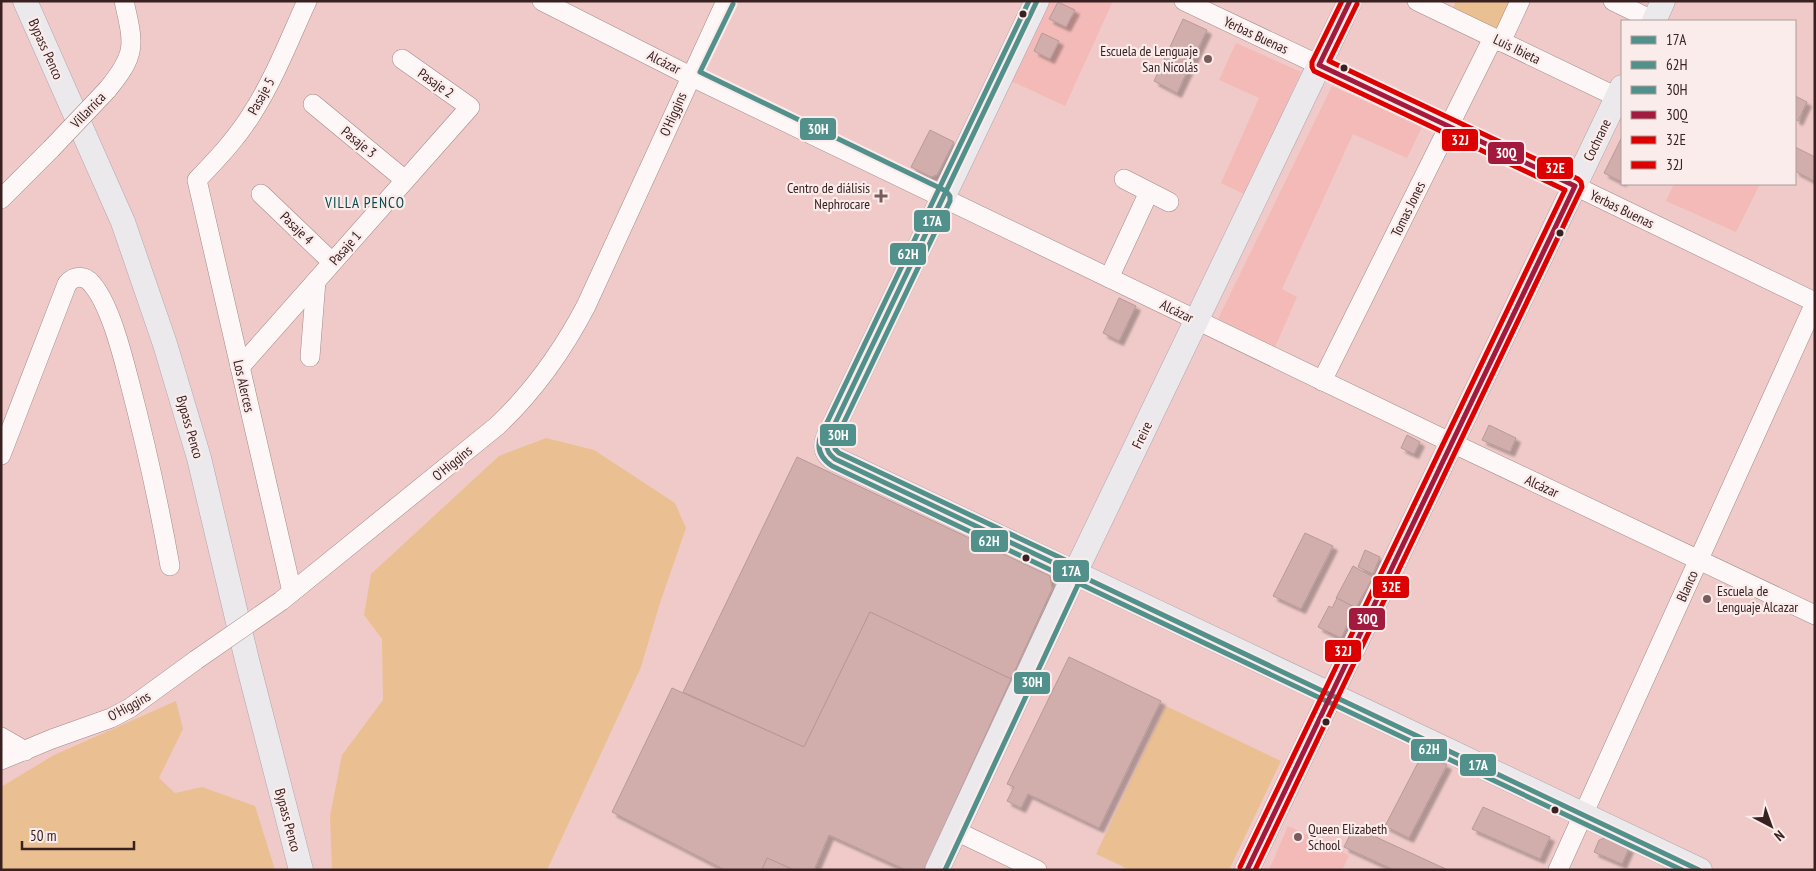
<svg xmlns="http://www.w3.org/2000/svg" width="1816" height="871" viewBox="0 0 1816 871" font-family="'PT Sans Narrow',sans-serif">
<style>
.built{fill:#f3bab8}
.green{fill:#eac092}
.building{fill:#d1aeac;stroke:#b69a99;filter:url(#shadow)}
.lines{fill:none;stroke-linecap:round;stroke-linejoin:round}
.minor-casing{stroke:#a48988;stroke-width:20}
.major-casing{stroke:#b2a5ac;stroke-width:25}
.minor{stroke:#fdf7f7;stroke-width:19}
.major{stroke:#ece9ed;stroke-width:24}
.minor-bridge-casing{stroke:#a48988;stroke-width:20;stroke-linecap:butt}
.minor-bridge{stroke:#fdf7f7;stroke-width:19}
.bus-1-casing{stroke:#faeceb;stroke-width:9}
.bus-2-casing{stroke:#faeceb;stroke-width:9}
.bus-3-casing{stroke:#faeceb;stroke-width:9}
.bus-4-casing{stroke:#faeceb;stroke-width:9}
.bus-5-casing{stroke:#faeceb;stroke-width:9}
.bus-6-casing{stroke:#faeceb;stroke-width:9}
.bus-1{stroke:#52918b;stroke-width:5}
.bus-2{stroke:#52918b;stroke-width:5}
.bus-3{stroke:#52918b;stroke-width:5}
.bus-4{stroke:#a31a3f;stroke-width:5}
.bus-5{stroke:#d00;stroke-width:5}
.bus-6{stroke:#d00;stroke-width:5}
.bus-dot{fill:#3a2121;stroke:#faeceb;stroke-width:2}
.poi-dot{fill:#795c5b;stroke:#faeceb;stroke-width:2}
.labels{text-anchor:middle;stroke-width:4.5;stroke-linejoin:round;paint-order:stroke}
.street-label{font-size:14px;fill:#3a2121;stroke:#faeceb}
.poi-label{font-size:14px;fill:#3a2121;stroke:#faeceb;text-anchor:end}
.neighbourhood-label{font-size:15px;letter-spacing:1px;fill:#08494d;stroke:#faeceb}
.line-badge{stroke:#faeceb;stroke-width:2}
.badge-label{font-size:14px;text-anchor:middle;font-weight:bold;fill:#fff}
</style>
<defs>
<filter id="shadow"><feDropShadow dx="4.5" dy="4.5" stdDeviation="1" flood-color="#0004"/></filter>
</defs>
<rect width="100%" height="100%" fill="#efcac8"/>
<g class="built">
<polygon points="1048,1 1113,1 1065,106 1011,81"/>
<polygon points="1236,43 1301,72 1246,195 1221,183 1259,98 1219,80"/>
<polygon points="1332,86 1422,127 1407,158 1353,134 1282,289 1297,297 1275,347 1218,319"/>
<polygon points="1674,184 1760,184 1736,232 1666,201"/>
<polygon points="1288,826 1338,849 1349,856 1342,870 1269,870"/>
</g>
<g class="green">
<polygon points="1456,1 1512,1 1498,30 1452,10"/>
<polygon points="546,438 594,450 675,503 686,528 660,603 641,667 547,870 332,870 330,816 342,755 383,700 382,639 364,615 371,574 499,456"/>
<polygon points="176,701 183,729 159,778 175,793 202,787 255,806 275,870 1,870 1,787 54,755"/>
<polygon points="1166,706 1281,761 1229,870 1130,870 1096,854"/>
</g>
<g class="building">
<polygon points="1058,2 1075,10 1066,27 1049,19"/>
<polygon points="1183,19 1207,30 1177,93 1154,81"/>
<polygon points="1042,33 1059,41 1050,59 1034,51"/>
<polygon points="1795,96 1807,102 1798,121 1795,119"/>
<polygon points="930,130 954,142 937,175 931,177 911,167"/>
<polygon points="1622,137 1622,182 1604,173"/>
<polygon points="1795,147 1815,157 1814,181 1795,171"/>
<polygon points="1119,298 1136,306 1119,341 1103,333"/>
<polygon points="1489,425 1516,438 1510,452 1482,440"/>
<polygon points="1407,435 1420,442 1414,454 1401,448"/>
<polygon points="797,457 1050,576 1052,589 1011,679 870,612 804,747 683,692"/>
<polygon points="1305,533 1333,546 1301,609 1273,596"/>
<polygon points="1365,550 1380,557 1373,574 1358,567"/>
<polygon points="1353,566 1373,577 1356,608 1336,598"/>
<polygon points="1337,598 1356,608 1341,638 1318,627 1329,606 1332,608"/>
<polygon points="870,612 1011,679 924,870 906,870 829,835 814,870 794,870 767,858 762,870 725,870 612,812 672,688 804,747"/>
<polygon points="1069,657 1161,701 1099,828 1028,794 1021,808 1007,801 1014,787 1007,784"/>
<polygon points="1423,753 1447,765 1409,838 1385,826"/>
<polygon points="1483,807 1550,837 1540,859 1472,829"/>
<polygon points="1354,827 1448,870 1394,870 1344,847"/>
<polygon points="1605,838 1629,848 1622,864 1594,852 1599,840"/>
<polygon points="767,858 794,870 762,870"/>
</g>
<g class="lines">
<g class="minor-casing">
<g id="minor">
<polyline points="542,1 690,76 1452,443 1815,615"/>
<polyline points="1184,1 1575,186 1815,302"/>
<polyline points="1417,1 1617,97"/>
<polyline points="1613,1 1654,21"/>
<polyline points="1501,42 1520,1"/>
<path d="M107 90C137 54 134 45 124 1"/>
<polyline points="313,104 405,180"/>
<polyline points="1124,179 1169,202"/>
<polyline points="261,194 332,262"/>
<polyline points="1,199 51,149"/>
<polyline points="1109,278 1149,192"/>
<polyline points="310,357 316,281"/>
<polyline points="240,367 470,107 402,59"/>
<polyline points="1322,381 1493,38"/>
<path d="M1 455 67 284C74 275 85 275 92 284 110 305 122 353 129 380 145 441 159 504 170 566"/>
<path d="M292 592 197 180C218 158 238 137 253 112 275 77 290 38 307 1"/>
<path d="M281 601 497 426C534 391 562 352 586 306L726 1"/>
<polyline points="1,737 25,751"/>
<polyline points="1,760 52,739 111,718 130,708 196,660"/>
<polyline points="956,831 1037,870"/>
<polyline points="1558,870 1815,303"/>
</g>
</g>
<g class="major-casing">
<g id="major">
<polyline points="25,1 123,222 165,344 199,458 247,660 301,870"/>
<path d="M1037 1 828 438C824 447 827 454 835 459L1700 870"/>
<polyline points="1654,21 1663,1"/>
<polyline points="937,870 1075,573 1350,1"/>
<polyline points="1247,870 1622,87"/>
</g>
</g>
<use href="#minor" class="minor"/>
<use href="#major" class="major"/>
<g class="minor-bridge-casing">
<g id="minor-bridge">
<polyline points="51,149 107,90"/>
<polyline points="196,660 281,601"/>
</g>
</g>
<use href="#minor-bridge" class="minor-bridge"/>
<g class="bus-1-casing">
<path id="bus-1" d="M1037 1 828 438C825 447 827 453 835 459L1699 870"/>
</g>
<g class="bus-2-casing">
<path id="bus-2" d="M1029 1 821 435C816 448 820 458 832 466L1682 870"/>
</g>
<g class="bus-3-casing">
<polyline id="bus-3" points="733,4 700,72 946,191 950,196 950,201 835,441 835,449 839,453 1078,566 1082,571 1082,576 945,870"/>
</g>
<g class="bus-4-casing">
<polyline id="bus-4" points="1247,870 1575,186 1319,65 1350,1"/>
</g>
<g class="bus-5-casing">
<polyline id="bus-5" points="1255,870 1582,187 1581,182 1578,179 1329,61 1357,4"/>
</g>
<g class="bus-6-casing">
<polyline id="bus-6" points="1240,867 1565,190 1314,71 1312,67 1312,62 1342,1"/>
</g>
<use href="#bus-1" class="bus-1"/>
<use href="#bus-2" class="bus-2"/>
<use href="#bus-3" class="bus-3"/>
<use href="#bus-4" class="bus-4"/>
<use href="#bus-5" class="bus-5"/>
<use href="#bus-6" class="bus-6"/>
</g>
<g class="bus-dot">
<circle cx="1023" cy="14" r="4.5"/>
<circle cx="1344" cy="68" r="4.5"/>
<circle cx="1560" cy="233" r="4.5"/>
<circle cx="1026" cy="558" r="4.5"/>
<circle cx="1326" cy="722" r="4.5"/>
<circle cx="1555" cy="810" r="4.5"/>
</g>
<g class="poi-dot">
<circle cx="1208" cy="59" r="5"/>
<path d="M878.5 188.5h5v5h5v5h-5v5h-5v-5h-5v-5h5z"/>
<circle cx="1707" cy="599" r="5"/>
<circle cx="1298" cy="837" r="5"/>
</g>
<g class="labels">
<g class="street-label">
<text transform="translate(1256 35) rotate(25)" y="5">Yerbas Buenas</text>
<text transform="translate(46 49) rotate(66)" y="5">Bypass Penco</text>
<text transform="translate(1517 49) rotate(26)" y="5">Luis Ibieta</text>
<text transform="translate(664 62) rotate(27)" y="5">Alcázar</text>
<text transform="translate(436 83) rotate(35)" y="5">Pasaje 2</text>
<text transform="translate(261 96) rotate(-61)" y="5">Pasaje 5</text>
<text transform="translate(88 110) rotate(-46)" y="5">Villarrica</text>
<text transform="translate(673 114) rotate(-66)" y="5">O'Higgins</text>
<text transform="translate(1597 140) rotate(-64)" y="5">Cochrane</text>
<text transform="translate(359 142) rotate(39)" y="5">Pasaje 3</text>
<text transform="translate(1408 209) rotate(-64)" y="5">Tomas Jones</text>
<text transform="translate(1622 209) rotate(26)" y="5">Yerbas Buenas</text>
<text transform="translate(297 228) rotate(44)" y="5">Pasaje 4</text>
<text transform="translate(345 248) rotate(-49)" y="5">Pasaje 1</text>
<text transform="translate(1177 311) rotate(26)" y="5">Alcázar</text>
<text transform="translate(244 386) rotate(77)" y="5">Los Alerces</text>
<text transform="translate(190 427) rotate(74)" y="5">Bypass Penco</text>
<text transform="translate(1142 435) rotate(-64)" y="5">Freire</text>
<text transform="translate(452 463) rotate(-39)" y="5">O'Higgins</text>
<text transform="translate(1542 486) rotate(25)" y="5">Alcázar</text>
<text transform="translate(1687 586) rotate(-66)" y="5">Blanco</text>
<text transform="translate(129 706) rotate(-29)" y="5">O'Higgins</text>
<text transform="translate(288 820) rotate(75)" y="5">Bypass Penco</text>
</g>
<g class="poi-label">
<text x="1198" y="56">Escuela de Lenguaje<tspan x="1198" dy="16">San Nicolás</tspan></text>
<text x="870" y="193">Centro de diálisis<tspan x="870" dy="16">Nephrocare</tspan></text>
<text x="1717" y="596" text-anchor="start">Escuela de<tspan x="1717" dy="16">Lenguaje Alcazar</tspan></text>
<text x="1308" y="834" text-anchor="start">Queen Elizabeth<tspan x="1308" dy="16">School</tspan></text>
</g>
<g class="neighbourhood-label">
<text x="365" y="208">VILLA PENCO</text>
</g>
</g>
<g class="line-badge">
<rect x="799" y="117" width="38" height="24" rx="5" fill="#52918b"/>
<rect x="1441" y="128" width="38" height="24" rx="5" fill="#d00"/>
<rect x="1487" y="141" width="38" height="24" rx="5" fill="#a31a3f"/>
<rect x="1536" y="156" width="38" height="24" rx="5" fill="#d00"/>
<rect x="913" y="209" width="38" height="24" rx="5" fill="#52918b"/>
<rect x="889" y="242" width="38" height="24" rx="5" fill="#52918b"/>
<rect x="819" y="423" width="38" height="24" rx="5" fill="#52918b"/>
<rect x="970" y="529" width="39" height="24" rx="5" fill="#52918b"/>
<rect x="1052" y="559" width="38" height="24" rx="5" fill="#52918b"/>
<rect x="1372" y="575" width="38" height="24" rx="5" fill="#d00"/>
<rect x="1348" y="607" width="38" height="24" rx="5" fill="#a31a3f"/>
<rect x="1324" y="639" width="38" height="24" rx="5" fill="#d00"/>
<rect x="1013" y="671" width="38" height="24" rx="5" fill="#52918b"/>
<rect x="1410" y="738" width="38" height="24" rx="5" fill="#52918b"/>
<rect x="1459" y="753" width="38" height="24" rx="5" fill="#52918b"/>
</g>
<g class="badge-label">
<text x="818" y="134">30H</text>
<text x="1460" y="145">32J</text>
<text x="1506" y="158">30Q</text>
<text x="1555" y="173">32E</text>
<text x="932" y="226">17A</text>
<text x="908" y="259">62H</text>
<text x="838" y="440">30H</text>
<text x="989" y="546">62H</text>
<text x="1071" y="576">17A</text>
<text x="1391" y="592">32E</text>
<text x="1367" y="624">30Q</text>
<text x="1343" y="656">32J</text>
<text x="1032" y="687">30H</text>
<text x="1429" y="754">62H</text>
<text x="1478" y="770">17A</text>
</g>
<rect width="1816" height="871" fill="none" stroke="#3a2121" stroke-width="5"/>
<rect x="1621" y="20" width="175" height="165" fill="#faeceb" stroke="#ad9b9a"/>
<rect x="1631" y="36" width="25" height="8" fill="#52918b" stroke="#ad9b9a"/>
<text x="1666" y="45" font-size="15" fill="#3a2121">17A</text>
<rect x="1631" y="61" width="25" height="8" fill="#52918b" stroke="#ad9b9a"/>
<text x="1666" y="70" font-size="15" fill="#3a2121">62H</text>
<rect x="1631" y="86" width="25" height="8" fill="#52918b" stroke="#ad9b9a"/>
<text x="1666" y="95" font-size="15" fill="#3a2121">30H</text>
<rect x="1631" y="111" width="25" height="8" fill="#a31a3f" stroke="#ad9b9a"/>
<text x="1666" y="120" font-size="15" fill="#3a2121">30Q</text>
<rect x="1631" y="136" width="25" height="8" fill="#dd0000" stroke="#ad9b9a"/>
<text x="1666" y="145" font-size="15" fill="#3a2121">32E</text>
<rect x="1631" y="161" width="25" height="8" fill="#dd0000" stroke="#ad9b9a"/>
<text x="1666" y="170" font-size="15" fill="#3a2121">32J</text>
<g transform="translate(1771 826) rotate(139)" stroke="#faeceb" stroke-width="4" paint-order="stroke">
<path d="M0-4L9 19L0 12L-9 19Z" fill="#3a2121"/>
<text y="-8" font-size="14" font-weight="bold" text-anchor="middle" fill="#3a2121">N</text>
</g>
<path d="M22 841v8h112v-8" fill="none" stroke="#3a2121" stroke-width="2.5"/>
<text x="30" y="841" font-size="15" fill="#3a2121" stroke="#faeceb" stroke-width="4" paint-order="stroke">50 m</text>
</svg>
